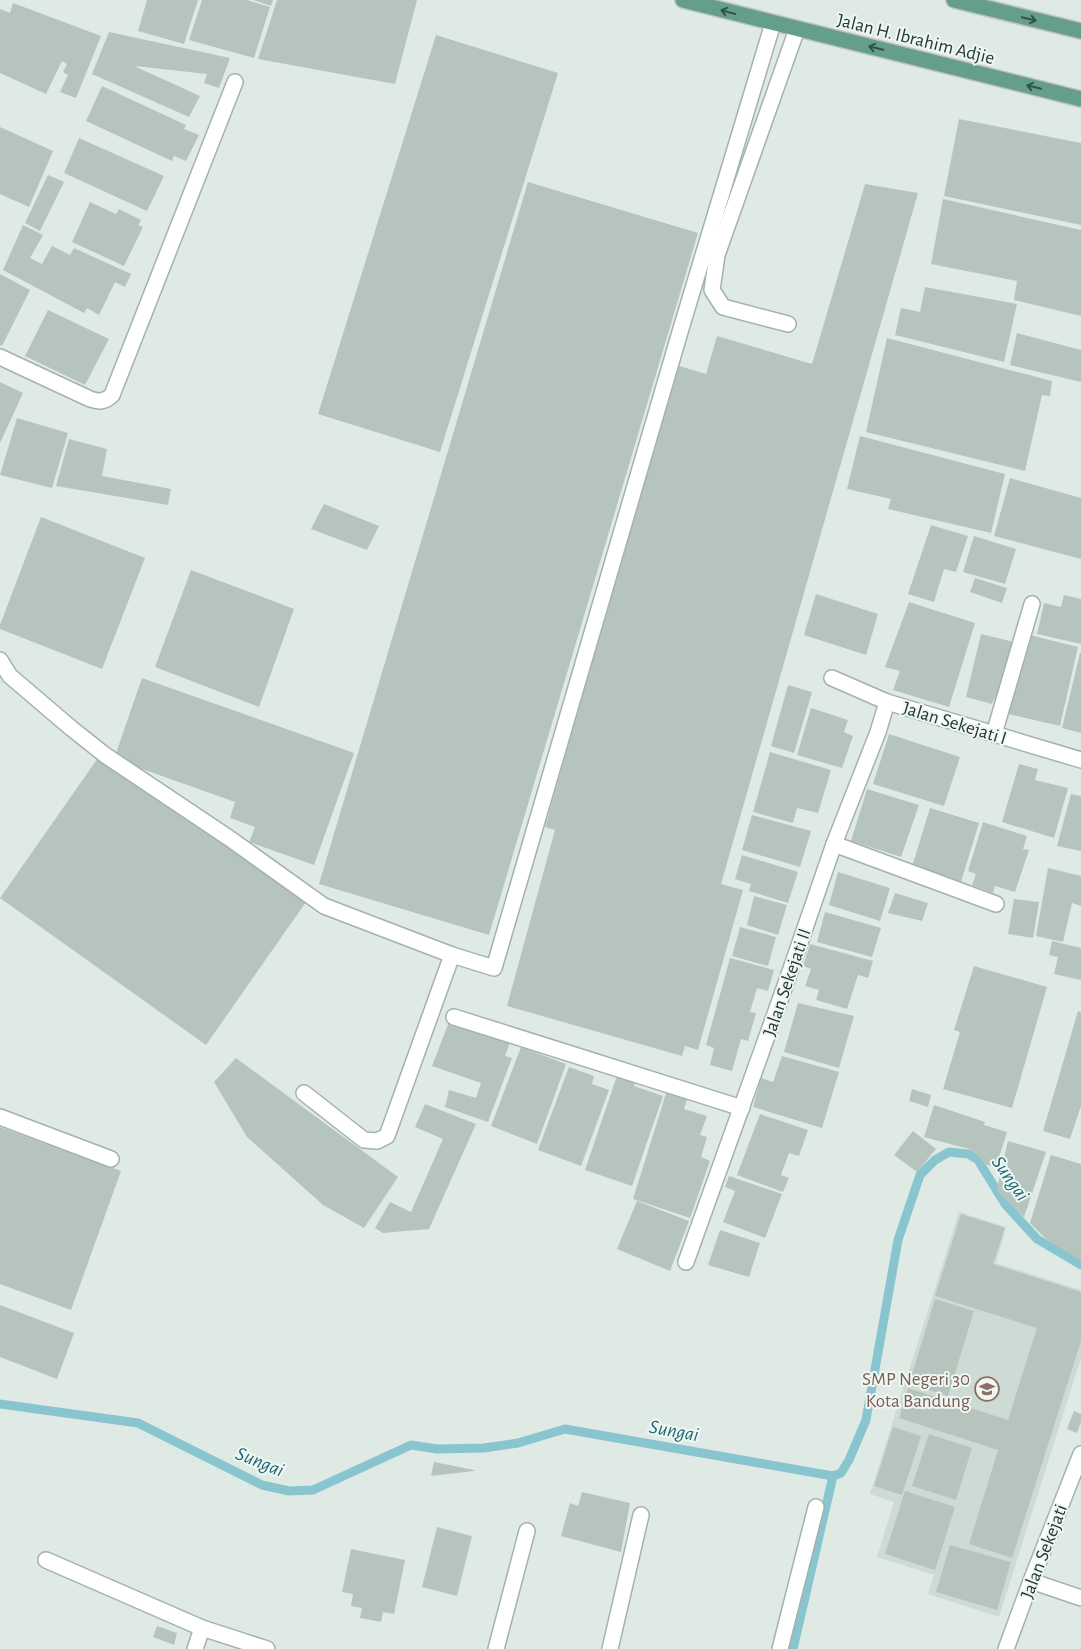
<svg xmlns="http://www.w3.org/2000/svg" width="1081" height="1649" viewBox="0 0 1081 1649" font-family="'Alegreya Sans',sans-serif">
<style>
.built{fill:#cedad4}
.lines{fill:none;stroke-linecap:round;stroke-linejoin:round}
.stream{stroke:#89c5ce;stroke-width:9}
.building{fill:#b5c5be}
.minor-casing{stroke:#a3b2ac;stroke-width:18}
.major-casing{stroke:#bcc4c2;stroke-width:18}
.minor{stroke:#fff;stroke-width:15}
.major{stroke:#669e8e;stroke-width:15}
.oneway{stroke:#325349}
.labels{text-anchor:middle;stroke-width:4;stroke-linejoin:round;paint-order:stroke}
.street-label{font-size:19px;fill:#213a32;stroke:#f0f7f3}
.education-label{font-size:19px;fill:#785e54;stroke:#f0f7f3;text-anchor:end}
.water-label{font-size:20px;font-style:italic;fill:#1e6773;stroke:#f0f7f3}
</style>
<rect width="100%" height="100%" fill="#e0eae5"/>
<polygon class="built" points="959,1212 1006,1227 996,1263 1081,1290 1081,1358 999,1617 928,1594 934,1575 877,1557 894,1502 870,1494"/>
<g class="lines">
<g class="stream">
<polyline points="0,1404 138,1423 262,1485 289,1491 313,1490 411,1445 437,1449 484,1448 518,1443 565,1429 833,1476 841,1473 849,1460 866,1420 898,1240 920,1175 935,1160 949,1152 968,1154 978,1160 1005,1204 1037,1239 1081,1265"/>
<polyline points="793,1649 833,1476"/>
</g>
</g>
<g class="building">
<polygon points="147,0 198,0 184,44 138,31"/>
<polygon points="202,0 247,0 270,7 254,58 189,40"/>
<polygon points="253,0 273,0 271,6"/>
<polygon points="277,0 417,0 395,84 258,59"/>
<polygon points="13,3 101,36 76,98 60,92 68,75 63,72 67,64 62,61 46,94 0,73 0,9 10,13"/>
<polygon points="109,32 230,58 219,88 204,83 207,74 134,66 200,96 189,117 92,74"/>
<polygon points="436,35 558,73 440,452 318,414"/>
<polygon points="102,86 186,125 184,129 199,135 186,161 174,156 172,161 86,121"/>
<polygon points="959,119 1081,143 1081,225 944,196"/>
<polygon points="0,127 53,151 29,207 0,194"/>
<polygon points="79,138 164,176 147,211 64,173"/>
<polygon points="48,175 64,182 40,231 25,223"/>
<polygon points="528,182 698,233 489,935 319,884"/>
<polygon points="865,184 918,193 721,884 743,890 698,1050 685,1046 682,1056 507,1006 555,830 545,827 676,365 706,374 717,336 812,364"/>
<polygon points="943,199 1081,230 1081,316 1014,300 1017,281 931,264"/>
<polygon points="90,202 116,214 119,209 141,220 138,225 143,227 124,266 72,242"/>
<polygon points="23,225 43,235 30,258 42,264 52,246 70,255 74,248 131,274 125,287 115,282 99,315 87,308 84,313 3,270"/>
<polygon points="0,274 30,290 2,346 0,345"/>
<polygon points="925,287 1017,304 1004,362 895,335 901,308 920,312"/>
<polygon points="48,310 109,339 85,385 25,356"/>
<polygon points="1017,333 1081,350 1081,382 1010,365"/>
<polygon points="887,338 1052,381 1050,396 1042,395 1025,471 866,432"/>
<polygon points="0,382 23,393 0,443"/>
<polygon points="17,418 68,433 52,488 0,475"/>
<polygon points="860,436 1005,474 991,533 888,509 891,499 847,489"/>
<polygon points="69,439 107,449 102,476 171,489 168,505 56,486"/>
<polygon points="1010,478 1081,498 1081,559 994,536"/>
<polygon points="324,504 379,526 367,550 311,529"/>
<polygon points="41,517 145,558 102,669 0,629 0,625"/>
<polygon points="931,525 968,536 956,572 944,569 934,602 908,594"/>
<polygon points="974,536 1016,549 1005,584 963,572"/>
<polygon points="191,570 294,609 259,707 155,667"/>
<polygon points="975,578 1007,588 1002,603 970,592"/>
<polygon points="816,594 878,614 866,655 804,635"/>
<polygon points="1064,595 1081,599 1081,644 1037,634 1044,603 1061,607"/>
<polygon points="909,602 975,623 949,707 893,690 900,671 885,667"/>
<polygon points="981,634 1014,642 1001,701 994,699 992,704 966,697"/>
<polygon points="1026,634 1078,647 1060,726 1008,714"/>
<polygon points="1080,653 1081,653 1081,733 1062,728"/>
<polygon points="142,678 354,753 314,865 249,842 255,827 230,818 235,802 114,759"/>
<polygon points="788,685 812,692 794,753 771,746"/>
<polygon points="811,708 848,720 844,732 853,736 842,768 797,755"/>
<polygon points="889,734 960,757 944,806 873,784"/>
<polygon points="770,752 831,770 818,813 797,808 793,823 753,812"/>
<polygon points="100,755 306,902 206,1045 0,898"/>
<polygon points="1019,764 1038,769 1035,780 1068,788 1054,838 1002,822"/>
<polygon points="867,789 919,805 901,857 851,841"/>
<polygon points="1071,794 1081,796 1081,851 1057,846"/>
<polygon points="930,808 979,823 960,885 911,870"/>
<polygon points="752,815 811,831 800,867 742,850"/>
<polygon points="983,822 1027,836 1023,849 1029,850 1015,892 995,886 993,893 972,885 976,874 968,871"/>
<polygon points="742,855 798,872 788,903 749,891 751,884 735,879"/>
<polygon points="1048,868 1081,876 1081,906 1072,903 1063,942 1036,936"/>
<polygon points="838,872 890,888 880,921 829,905"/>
<polygon points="895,893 928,903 922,921 888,913"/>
<polygon points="754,896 787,905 778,935 747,925"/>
<polygon points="1014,899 1039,902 1033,938 1008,934"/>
<polygon points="825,912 881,928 872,957 817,942"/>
<polygon points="740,927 776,937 768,966 732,956"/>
<polygon points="1052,941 1081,948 1081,980 1054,974 1058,957 1049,955"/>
<polygon points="810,944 873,961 868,978 858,975 847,1009 816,1000 819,990 805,986 811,969 803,966"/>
<polygon points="730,958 774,970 768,991 757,988 750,1012 756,1013 748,1041 741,1039 732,1071 710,1065 714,1048 706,1045"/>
<polygon points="974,966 1047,987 1012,1108 943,1089 960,1032 954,1030"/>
<polygon points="798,1003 854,1016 839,1068 784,1052"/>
<polygon points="1078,1011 1081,1012 1081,1106 1070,1139 1043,1131"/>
<polygon points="449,1022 510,1042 505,1056 512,1058 488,1122 445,1107 449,1090 476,1098 481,1083 432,1066"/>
<polygon points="521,1047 566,1064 537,1144 491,1126"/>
<polygon points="782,1056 839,1072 822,1128 753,1107 761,1078 773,1082"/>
<polygon points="236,1058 398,1177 364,1228 323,1205 247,1137 214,1082"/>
<polygon points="569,1067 594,1076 592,1084 609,1090 581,1166 538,1150"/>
<polygon points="619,1070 637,1076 634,1086 663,1096 632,1186 585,1170"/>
<polygon points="668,1087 689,1094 684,1109 707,1116 700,1135 707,1137 701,1157 710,1161 690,1218 633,1199"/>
<polygon points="912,1089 931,1095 928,1107 909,1101"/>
<polygon points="425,1104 476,1124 429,1229 383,1233 375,1228 390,1202 411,1212 443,1139 415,1127"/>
<polygon points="934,1105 985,1122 984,1125 1007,1132 996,1167 984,1164 981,1159 969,1149 924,1137"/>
<polygon points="760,1114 808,1130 799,1156 789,1153 781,1175 789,1178 783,1192 737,1175"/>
<polygon points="0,1127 121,1171 71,1310 0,1284"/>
<polygon points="913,1131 936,1149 917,1172 894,1155"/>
<polygon points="1008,1141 1046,1152 1024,1217 999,1193 997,1188"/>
<polygon points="1051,1155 1081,1164 1081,1261 1046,1239 1030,1223"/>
<polygon points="729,1176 782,1194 765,1238 723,1222 735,1191 725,1187"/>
<polygon points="637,1201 689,1221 670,1271 617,1249"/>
<polygon points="961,1214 1005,1228 993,1264 1081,1292 1081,1341 1012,1558 969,1544 998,1450 899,1418 908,1388 1008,1420 1037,1328 935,1296"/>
<polygon points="720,1230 760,1243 749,1277 708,1265"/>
<polygon points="935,1299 974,1311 948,1396 909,1384"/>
<polygon points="0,1305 74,1333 57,1379 0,1357"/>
<polygon points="1074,1411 1081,1414 1081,1422 1077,1433 1067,1429"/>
<polygon points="893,1427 921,1436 902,1495 874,1486"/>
<polygon points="929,1434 972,1448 956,1500 912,1486"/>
<polygon points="434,1462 474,1470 474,1471 431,1476"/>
<polygon points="905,1491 955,1507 935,1570 885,1554"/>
<polygon points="582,1492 630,1503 621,1552 561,1536 570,1503 578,1506"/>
<polygon points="437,1527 472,1536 457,1596 422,1587"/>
<polygon points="950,1545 1011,1562 997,1610 936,1592"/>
<polygon points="351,1549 405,1560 394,1614 383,1612 381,1622 360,1618 362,1608 351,1606 353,1594 342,1592"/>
<polygon points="157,1626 177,1633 174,1645 153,1637"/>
</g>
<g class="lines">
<g class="minor-casing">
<g id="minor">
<polyline points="788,324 723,307 712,290 717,255 797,29"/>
<path d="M0 357 90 399C99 402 105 402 112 395L235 82"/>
<polyline points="0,660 10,676 71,728 105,755 229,838 324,906 452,955 494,968 680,332 773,23"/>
<polyline points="832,678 887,702 1081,760"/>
<polyline points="994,734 1032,604"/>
<polyline points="834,844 996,904"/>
<polyline points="454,1017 742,1108"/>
<polyline points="304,1093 364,1140 377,1141 387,1136 452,955"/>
<polyline points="0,1117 111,1159"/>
<polyline points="686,1262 785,986 834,844 878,732 887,702"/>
<polyline points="46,1560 202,1628 267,1649"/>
<polyline points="1031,1581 1081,1598"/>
<polyline points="195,1649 202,1628"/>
<polyline points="496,1649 527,1531"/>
<polyline points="610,1649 641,1515"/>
<polyline points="780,1649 816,1507"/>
<polyline points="1006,1649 1031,1581 1081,1454"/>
</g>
</g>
<g class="major-casing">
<g id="major">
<polyline points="683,0 1081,99"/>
<polyline points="954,0 1081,31"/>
</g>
</g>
<use href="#minor" class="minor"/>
<use href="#major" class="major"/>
</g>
<defs><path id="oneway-shaft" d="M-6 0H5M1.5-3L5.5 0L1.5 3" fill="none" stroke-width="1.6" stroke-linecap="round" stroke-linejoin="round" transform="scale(1.25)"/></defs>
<g class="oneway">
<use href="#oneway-shaft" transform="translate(728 12) rotate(-165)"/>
<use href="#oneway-shaft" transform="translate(1029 19) rotate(14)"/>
<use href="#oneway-shaft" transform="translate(876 48) rotate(-166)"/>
<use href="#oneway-shaft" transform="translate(1034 87) rotate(-166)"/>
</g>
<defs>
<g id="school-ring" transform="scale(1.25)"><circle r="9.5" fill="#f0f7f3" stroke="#8d6e63" stroke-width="1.5"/><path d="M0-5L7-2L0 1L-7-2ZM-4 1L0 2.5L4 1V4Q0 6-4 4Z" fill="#8d6e63"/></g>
</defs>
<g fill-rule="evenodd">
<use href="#school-ring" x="987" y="1389"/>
</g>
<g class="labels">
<g class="street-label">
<text transform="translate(916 38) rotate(14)" y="7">Jalan H. Ibrahim Adjie</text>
<text transform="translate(955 722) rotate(17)" y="7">Jalan Sekejati I</text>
<text transform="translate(786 982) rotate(-71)" y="7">Jalan Sekejati II</text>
<text transform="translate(1043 1551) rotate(-69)" y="7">Jalan Sekejati</text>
</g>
<g class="education-label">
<text x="970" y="1385">SMP Negeri 30<tspan x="970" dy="22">Kota Bandung</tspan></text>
</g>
<g class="water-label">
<text transform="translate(1011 1178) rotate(55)" y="7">Sungai</text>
<text transform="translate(674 1430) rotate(10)" y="7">Sungai</text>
<text transform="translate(260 1461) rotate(22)" y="7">Sungai</text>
</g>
</g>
</svg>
